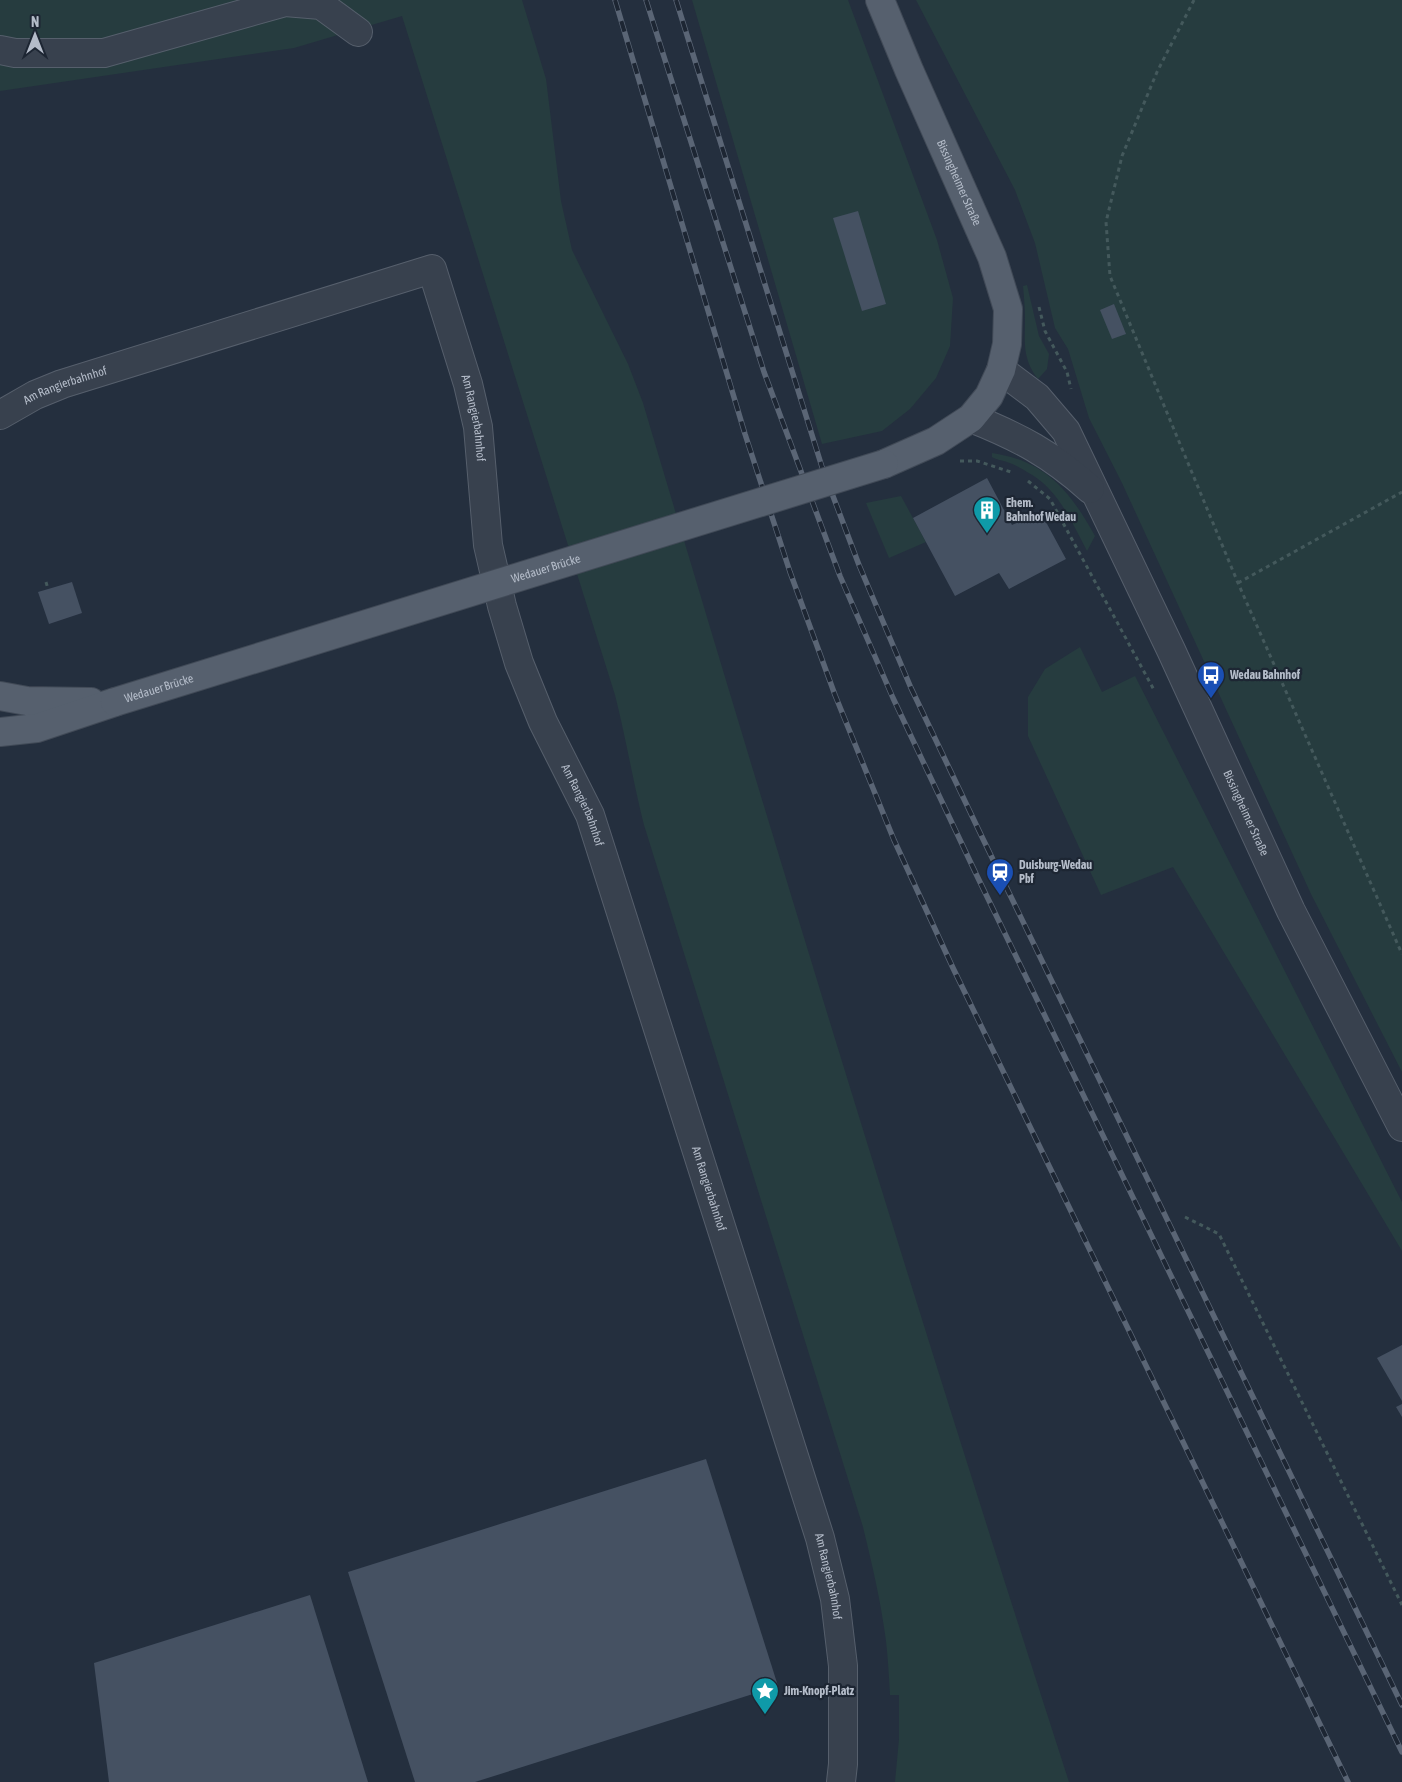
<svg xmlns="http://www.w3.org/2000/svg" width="1402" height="1782" viewBox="0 0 1402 1782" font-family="'Asap Condensed',sans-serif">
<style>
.green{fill:#263c3f}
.building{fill:#455162}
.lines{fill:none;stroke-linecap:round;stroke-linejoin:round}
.minor-casing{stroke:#565f6c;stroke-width:30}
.major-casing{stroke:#414a57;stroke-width:30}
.path{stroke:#44595c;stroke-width:3;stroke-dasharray:4 4;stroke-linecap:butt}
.minor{stroke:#38414e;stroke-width:28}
.major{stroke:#56606e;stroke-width:28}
.rail-casing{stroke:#5a6575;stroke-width:5.5}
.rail{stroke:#1d2633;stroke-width:4;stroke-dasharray:11;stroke-linecap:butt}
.major-bridge-casing{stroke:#414a57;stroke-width:30;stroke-linecap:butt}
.major-bridge{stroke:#56606e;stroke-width:28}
.labels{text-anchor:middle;stroke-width:4.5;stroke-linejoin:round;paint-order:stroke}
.street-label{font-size:12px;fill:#b4bcc9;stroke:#1d2633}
.poi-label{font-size:12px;font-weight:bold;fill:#b4bcc9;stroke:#1d2633;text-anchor:start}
</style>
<rect width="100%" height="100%" fill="#242f3e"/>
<g class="green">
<path d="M0 0H522L546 79 561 201 572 250 628 364 643 403C780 864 921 1324 1069 1782H895L899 1739V1695H890C889 1677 888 1659 886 1641 881 1602 872 1564 863 1527L644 825C633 782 626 738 615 695L402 16 294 48 0 91Z"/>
<polygon points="692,0 848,0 937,240 953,298 950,346 936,378 910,409 882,431 822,444"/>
<polygon points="916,0 1402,0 1402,1072 1311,894 1122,483 1089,418 1068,349 1055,328 1035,243 1015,190"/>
<path d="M1027 285 1039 336 1049 354 1047 369 1038 379C1022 358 1025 343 1025 318 1025 308 1024 297 1023 286Z"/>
<path d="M992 453C1046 461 1070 491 1095 536L1087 551C1071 521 1058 488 1027 472 1021 468 1013 464 1007 462 1001 460 997 460 992 457Z"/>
<polygon points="901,496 926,542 889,558 866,503"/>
<polygon points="1080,647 1102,692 1135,676 1402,1202 1402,1251 1173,867 1101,895 1028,736 1028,697 1045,669"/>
</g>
<g class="building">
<polygon points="858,211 886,304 862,311 833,218"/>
<polygon points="1114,304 1126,334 1112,339 1100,310"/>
<polygon points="987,478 1012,525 1040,511 1066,559 1009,589 999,573 955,596 913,518"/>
<polygon points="72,582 82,613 49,624 38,592"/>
<polygon points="1402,1345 1402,1401 1377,1358"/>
<polygon points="1402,1404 1402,1417 1396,1407"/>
<polygon points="706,1459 778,1686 475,1782 415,1782 348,1572"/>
<polygon points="310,1595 368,1782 109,1782 94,1663"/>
</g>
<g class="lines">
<g class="minor-casing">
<g id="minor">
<polyline points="0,50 15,53 104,53 285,2 321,5 358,32"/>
<path id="s1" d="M1001 370 1037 397 1066 431 1171 650 1291 911 1402 1127"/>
<path id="s2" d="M0 415 35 395 62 384 432 269 468 384 478 427 488 545 502 606 519 663 543 722 590 815 820 1538 835 1599 843 1666V1764L841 1782"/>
<path d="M971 418C1019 437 1051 454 1090 489"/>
</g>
</g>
<g class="major-casing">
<g id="major">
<path id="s3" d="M880 0 909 70 992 257 1008 309 1007 344 1001 370 989 396 971 418 936 441 884 464"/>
<polyline points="0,696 27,701 91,702"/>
<polyline points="0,732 37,728 115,702"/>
</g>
</g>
<g class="path">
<polyline points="1194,0 1157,72 1122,156 1106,222 1110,276 1238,583 1402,954"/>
<polyline points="1039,307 1045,331 1067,372 1071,389"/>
<polyline points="960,461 977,461 1014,473"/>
<polyline points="1028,481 1050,499 1154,690"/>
<polyline points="46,582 48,589"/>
<polyline points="1238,583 1402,492"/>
<polyline points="1185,1217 1219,1234 1402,1605"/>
</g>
<use href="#minor" class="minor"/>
<use href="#major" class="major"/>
<g class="rail-casing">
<g id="rail">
<polyline points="615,0 745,434 790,572 835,695 894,840 953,968 1348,1782"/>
<polyline points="646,0 764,372 840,576 893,698 978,878 1402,1752"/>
<polyline points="676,0 822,467 859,565 911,688 983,839 1402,1705"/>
</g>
</g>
<use href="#rail" class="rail"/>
<g class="major-bridge-casing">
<g id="major-bridge">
<path id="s4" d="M115 702 884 464"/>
</g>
</g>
<use href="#major-bridge" class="major-bridge"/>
</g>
<defs>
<g id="building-pin" transform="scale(1.4375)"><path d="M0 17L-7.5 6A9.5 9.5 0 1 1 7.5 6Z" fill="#0f9aa8" stroke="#1d2633"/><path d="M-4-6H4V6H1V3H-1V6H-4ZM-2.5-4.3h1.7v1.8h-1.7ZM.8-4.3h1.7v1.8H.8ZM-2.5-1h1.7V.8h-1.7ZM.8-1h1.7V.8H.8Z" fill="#fff"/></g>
<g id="bus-pin" transform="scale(1.4375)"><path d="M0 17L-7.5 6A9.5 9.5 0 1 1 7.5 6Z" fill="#1a4fb4" stroke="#1d2633"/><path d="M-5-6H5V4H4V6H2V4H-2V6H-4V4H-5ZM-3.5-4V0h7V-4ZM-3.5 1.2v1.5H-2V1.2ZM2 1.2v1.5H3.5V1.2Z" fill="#fff"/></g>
<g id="station-pin" transform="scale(1.4375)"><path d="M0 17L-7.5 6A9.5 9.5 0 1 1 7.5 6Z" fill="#1a4fb4" stroke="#1d2633"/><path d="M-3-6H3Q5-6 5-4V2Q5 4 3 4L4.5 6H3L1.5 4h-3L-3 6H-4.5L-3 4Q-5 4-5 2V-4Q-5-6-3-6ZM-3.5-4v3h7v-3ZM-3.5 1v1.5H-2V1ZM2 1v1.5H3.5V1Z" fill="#fff"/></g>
<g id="sight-pin" transform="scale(1.4375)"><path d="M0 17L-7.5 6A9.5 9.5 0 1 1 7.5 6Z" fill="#0f9aa8" stroke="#1d2633"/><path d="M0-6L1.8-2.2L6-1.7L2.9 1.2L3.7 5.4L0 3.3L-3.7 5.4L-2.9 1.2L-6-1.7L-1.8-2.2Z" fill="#fff"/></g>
</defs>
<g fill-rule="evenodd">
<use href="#building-pin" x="987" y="510"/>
<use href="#bus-pin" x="1211" y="675"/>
<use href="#station-pin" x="1000" y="872"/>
<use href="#sight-pin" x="765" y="1691"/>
</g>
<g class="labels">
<g class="street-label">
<text dy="4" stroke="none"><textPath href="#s3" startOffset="199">Bissingheimer Straße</textPath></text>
<text dy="4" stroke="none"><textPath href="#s2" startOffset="72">Am Rangierbahnhof</textPath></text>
<text dy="4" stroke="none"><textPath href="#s2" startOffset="612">Am Rangierbahnhof</textPath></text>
<text dy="4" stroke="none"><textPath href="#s4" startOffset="451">Wedauer Brücke</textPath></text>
<text dy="4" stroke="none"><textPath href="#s4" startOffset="46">Wedauer Brücke</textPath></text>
<text dy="4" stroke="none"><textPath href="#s2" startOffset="1018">Am Rangierbahnhof</textPath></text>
<text dy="4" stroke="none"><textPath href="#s1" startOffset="512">Bissingheimer Straße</textPath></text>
<text dy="4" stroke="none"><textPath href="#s2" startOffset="1422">Am Rangierbahnhof</textPath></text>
<text dy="4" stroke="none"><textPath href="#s2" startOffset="1828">Am Rangierbahnhof</textPath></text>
</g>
<g class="poi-label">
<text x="1006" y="507">Ehem.<tspan x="1006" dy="14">Bahnhof Wedau</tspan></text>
<text x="1230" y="679">Wedau Bahnhof</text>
<text x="1019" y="869">Duisburg-Wedau<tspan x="1019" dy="14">Pbf</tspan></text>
<text x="784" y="1695">Jim-Knopf-Platz</text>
</g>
</g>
<g transform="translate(35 35)" stroke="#1d2633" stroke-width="4" paint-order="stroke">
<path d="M0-4L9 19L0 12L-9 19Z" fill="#b4bcc9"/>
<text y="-8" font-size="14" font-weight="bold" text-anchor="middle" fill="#b4bcc9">N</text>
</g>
</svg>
